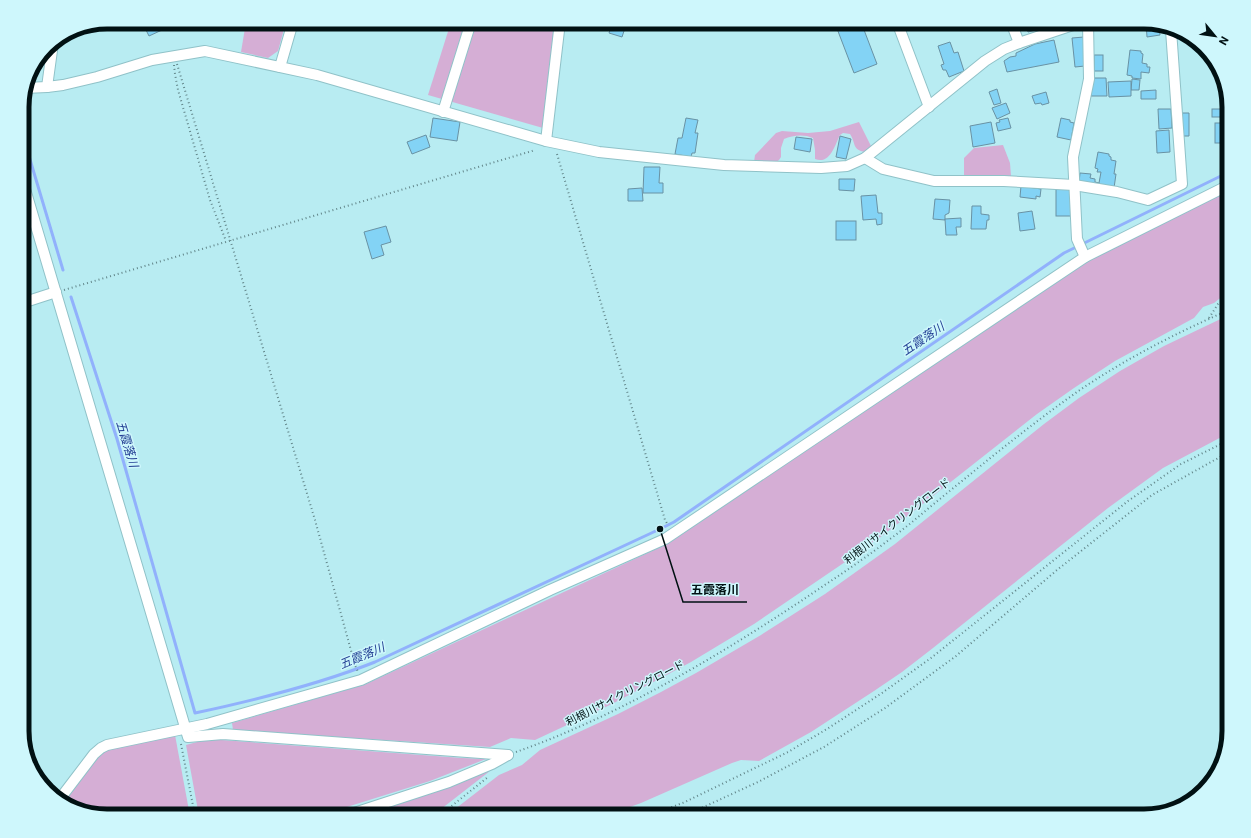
<svg xmlns="http://www.w3.org/2000/svg" width="1251" height="838" viewBox="0 0 1251 838" font-family="Roboto,'Noto Sans JP',sans-serif">
<style>
.green{fill:#d5aed5}
.lines{fill:none;stroke-linecap:round;stroke-linejoin:round}
.stream{stroke:#91b1fc;stroke-width:3}
.building{fill:#83d3f5;stroke:#6992a4}
.minor-casing{stroke:#90c2c8;stroke-width:12}
.path{stroke:#63878b;stroke-width:2;stroke-dasharray:1 3;stroke-linecap:butt}
.minor{stroke:#fff;stroke-width:10}
.labels{text-anchor:middle;stroke-width:3;stroke-linejoin:round;paint-order:stroke}
.street-label{font-size:11px;fill:#011113;stroke:#cef7fc}
.water-label{font-size:12px;font-style:italic;fill:#223e93;stroke:#cef7fc}
.rim{fill:none;stroke:#011113;stroke-width:5}
.leader{fill:none;stroke:#011113;stroke-width:1.5}
.callout-dot{fill:#011113;stroke:#cef7fc;stroke-width:1.5}
.callout-label{font-size:12px;text-anchor:middle;font-weight:bold;fill:#011113;stroke:#cef7fc;stroke-width:3;stroke-linejoin:round;paint-order:stroke}
</style>
<rect width="100%" height="100%" fill="#b8ecf2"/>
<g class="green">
<polygon points="246,22 286,22 278,51 268,58 241,52"/>
<polygon points="451,22 551,22 555,23 543,128 428,95"/>
<path d="M859 122 872 148 865 152C852 150 856 143 850 134L843 133 840 135C835 145 830 165 815 159V150L813 138C804 134 793 135 784 139L781 148V157L779 160 775 163 754 162 755 155 759 151 776 133 782 131 808 133 830 131Z"/>
<polygon points="1003,145 1010,163 1011,176 964,177 964,158 974,148"/>
<polygon points="1229,190 1229,291 1214,303 1203,307 1194,318 1115,361 1074,388 1037,414 886,533 851,558 754,624 691,662 612,704 535,740 511,738 490,747 233,730 232,723 366,684 669,543 1082,263"/>
<polygon points="1229,315 1229,433 1163,468 1108,508 933,648 902,672 874,691 811,732 759,761 741,760 732,763 641,803 605,816 446,816 499,775 522,765 540,750 618,714 661,692 696,673 761,635 825,594 895,544 1044,424 1079,398 1120,371 1164,346"/>
<polygon points="175,735 190,816 107,816 62,802 98,755 106,749"/>
<polygon points="208,739 462,758 486,759 430,781 318,816 199,816 186,745"/>
<polygon points="490,771 432,816 363,816"/>
</g>
<g class="lines">
<g class="stream">
<polyline points="22,103 26,118 23,136 63,270"/>
<path d="M71 297 117 439 195 713C256 700 317 685 375 662L660 529 674 522 1064 253 1229 172"/>
</g>
</g>
<g class="building">
<polygon points="124,22 143,22 144,26 125,29"/>
<polygon points="156,22 159,22 162,30 149,36 145,28"/>
<polygon points="613,22 627,22 622,37 609,33"/>
<polygon points="845,22 861,22 877,64 854,73 836,26"/>
<polygon points="1025,22 1043,22 1044,28 1028,32"/>
<polygon points="1044,22 1070,22 1046,29"/>
<polygon points="1146,23 1159,27 1160,35 1147,37"/>
<polygon points="1084,37 1085,66 1075,67 1072,38"/>
<polygon points="1054,40 1059,62 1007,72 1004,61 1010,57 1016,56 1016,53 1035,44"/>
<polygon points="950,42 954,53 958,52 964,71 949,77 946,70 943,70 941,65 944,64 938,46"/>
<polygon points="1130,50 1141,51 1141,53 1143,54 1142,63 1147,64 1147,67 1150,67 1149,73 1141,72 1141,79 1132,78 1132,76 1127,75"/>
<rect x="1094" y="55" width="9" height="16"/>
<polygon points="1091,78 1106,78 1107,96 1091,96"/>
<polygon points="1132,79 1140,80 1139,90 1131,90"/>
<polygon points="1131,81 1131,96 1109,97 1108,82"/>
<polygon points="997,89 1001,103 994,105 989,92"/>
<polygon points="1156,90 1156,99 1141,99 1141,91"/>
<polygon points="1046,92 1049,103 1042,105 1041,103 1035,104 1032,96"/>
<polygon points="1006,103 1010,113 997,119 992,108"/>
<polygon points="1158,109 1171,109 1172,128 1159,129"/>
<rect x="1212" y="109" width="17" height="8"/>
<polygon points="1181,113 1189,113 1189,136 1182,136"/>
<polygon points="433,118 460,122 457,141 430,137"/>
<polygon points="686,118 698,120 695,133 698,133 695,153 692,153 691,157 675,154 678,138 682,138"/>
<polygon points="1008,118 1011,128 998,131 996,123 1000,122 999,120"/>
<polygon points="1061,118 1070,120 1070,122 1074,123 1071,140 1057,137"/>
<polygon points="991,122 995,143 973,147 970,126"/>
<rect x="1215" y="123" width="14" height="20"/>
<polygon points="1169,130 1170,152 1157,153 1156,131"/>
<polygon points="426,135 430,147 412,154 407,142"/>
<polygon points="840,136 851,139 846,159 836,157"/>
<polygon points="796,137 812,139 810,152 794,149"/>
<polygon points="1098,152 1109,154 1109,156 1111,157 1111,160 1116,161 1114,174 1116,174 1114,188 1079,183 1080,173 1091,174 1090,178 1095,179 1095,182 1099,183 1101,172 1097,172 1098,169 1095,168"/>
<polygon points="644,167 660,167 659,183 663,183 663,193 643,193"/>
<polygon points="839,179 855,179 854,191 839,190"/>
<polygon points="1021,186 1041,189 1040,197 1036,196 1036,199 1020,197"/>
<polygon points="642,188 643,201 628,201 628,189"/>
<rect x="1056" y="189" width="15" height="27"/>
<polygon points="876,195 878,213 882,213 882,224 877,225 876,219 863,220 861,196"/>
<polygon points="935,199 950,200 949,213 945,215 945,220 933,219"/>
<polygon points="972,206 981,206 981,214 989,215 989,220 987,220 986,229 971,229"/>
<polygon points="1032,211 1035,229 1020,231 1018,213"/>
<polygon points="961,218 961,227 956,227 957,235 946,235 945,219"/>
<rect x="836" y="221" width="20" height="19"/>
<polygon points="386,226 391,242 381,245 384,255 372,259 364,232"/>
<polygon points="22,246 27,260 22,262"/>
</g>
<g class="lines">
<g class="minor-casing">
<g id="minor">
<polyline points="897,22 929,107"/>
<polyline points="1011,22 1019,43"/>
<polyline points="280,67 293,22"/>
<polyline points="47,87 53,43"/>
<polyline points="25,88 47,87 63,85 97,77 152,60 205,51 317,75 546,141 599,152 724,165 821,168 847,166 865,158 985,61 1004,49 1019,43 1082,22"/>
<polyline points="443,112 471,22"/>
<polyline points="546,141 560,22"/>
<polyline points="865,158 883,169 934,181 1004,181 1074,185 1117,192 1148,200 1182,184 1171,30"/>
<polyline points="22,179 188,737 223,734 508,755"/>
<polyline points="1085,257 1077,239 1073,157 1089,79 1088,22"/>
<polyline points="22,303 56,292"/>
<polyline points="59,800 94,754 101,748 107,745 207,724 361,680 550,590 665,539 1085,257 1229,185"/>
<polyline points="345,816 449,782 492,764 508,755"/>
</g>
</g>
<g class="path">
<polyline points="177,64 315,520 355,665 358,672"/>
<polyline points="174,65 175,74 178,90 210,200 226,241"/>
<polyline points="557,154 665,520 668,525"/>
<polyline points="64,290 532,151 535,149"/>
<polyline points="1209,318 1218,304 1229,295"/>
<polyline points="181,744 195,816"/>
<path d="M516 752C618 716 717 657 807 597 835 578 863 560 890 539 904 529 917 518 930 507 978 468 1026 428 1077 392 1125 359 1176 333 1229 310"/>
<polyline points="439,816 488,777"/>
<polyline points="649,816 685,802 788,752 827,729 882,693 931,658 1128,501 1181,464 1229,440"/>
<polyline points="684,816 758,782 824,747 885,708 956,656 1057,570 1152,495 1229,452"/>
</g>
<use href="#minor" class="minor"/>
</g>
<g class="labels">
<g class="street-label">
<text transform="translate(897 521) rotate(-38)" y="4">利根川サイクリングロード</text>
<text transform="translate(625 693) rotate(-27)" y="4">利根川サイクリングロード</text>
</g>
<g class="water-label">
<text transform="translate(923 339) rotate(-34)" y="4">五霞落川</text>
<text transform="translate(127 444) rotate(73)" y="4">五霞落川</text>
<text transform="translate(362 656) rotate(-23)" y="4">五霞落川</text>
</g>
</g>
<path d="M0 0H1251V838H0ZM107 29H1144A78 78 0 0 1 1222 107V731A78 78 0 0 1 1144 809H107A78 78 0 0 1 29 731V107A78 78 0 0 1 107 29Z" fill="#cef7fc" fill-rule="evenodd"/>
<path class="rim" d="M107 29H1144A78 78 0 0 1 1222 107V731A78 78 0 0 1 1144 809H107A78 78 0 0 1 29 731V107A78 78 0 0 1 107 29Z"/>
<path class="leader" d="M660 529L683 602H747"/>
<circle class="callout-dot" cx="660" cy="529" r="4"/>
<g class="callout-label">
<text x="715" y="594">五霞落川</text>
</g>
<g transform="translate(1215 36) rotate(119)" stroke="#cef7fc" stroke-width="3" paint-order="stroke">
<path d="M0-3L7 15L0 10L-7 15Z" fill="#011113"/>
<text y="-6" font-size="11" font-weight="bold" text-anchor="middle" fill="#011113">N</text>
</g>
</svg>
